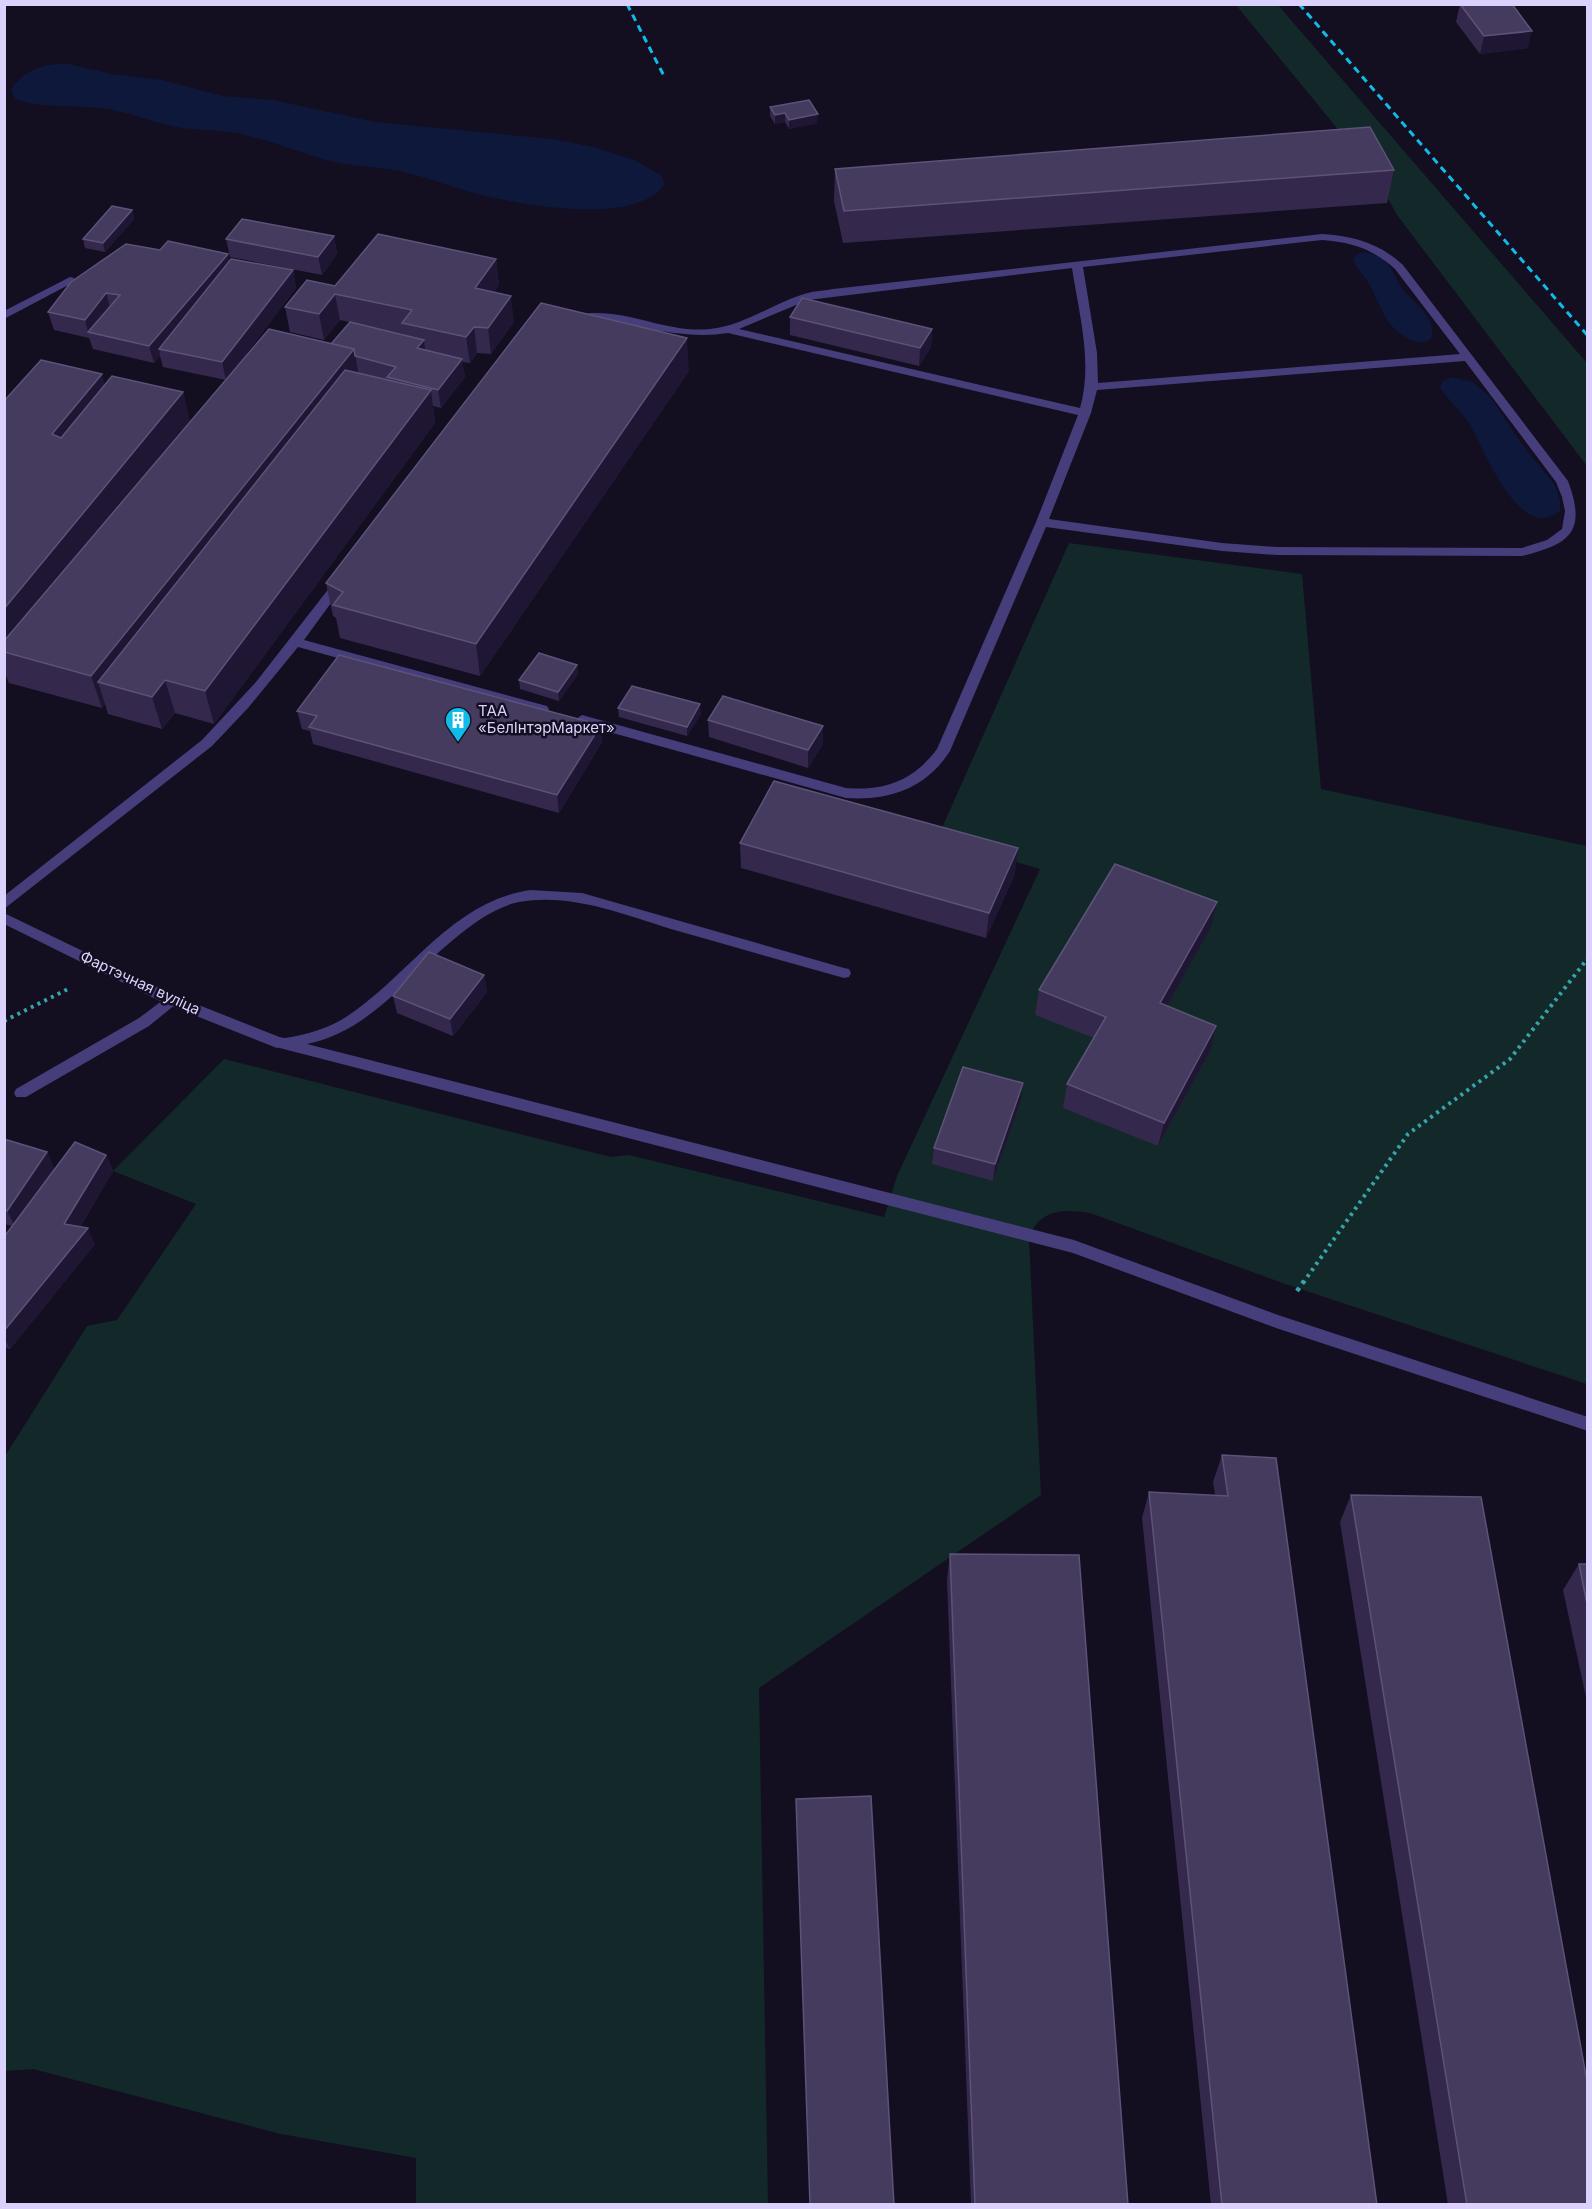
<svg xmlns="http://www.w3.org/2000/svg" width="1592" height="2209" viewBox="0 0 1592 2209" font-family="Inter,sans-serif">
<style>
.green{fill:#122829}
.water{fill:#0d183b}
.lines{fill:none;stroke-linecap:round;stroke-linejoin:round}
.path-far1{stroke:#37a4aa;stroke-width:4;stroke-dasharray:3 4.5;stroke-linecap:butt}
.path{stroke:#37a4aa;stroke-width:4.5;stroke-dasharray:4 5;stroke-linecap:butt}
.service{fill:#463d7b;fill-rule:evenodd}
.minor{fill:#463d7b;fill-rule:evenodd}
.rail{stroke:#11bbe8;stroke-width:3;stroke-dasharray:7 5;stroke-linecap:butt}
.wall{fill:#34294c}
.shaded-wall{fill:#1f1633}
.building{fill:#453b5f;stroke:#5d5278;stroke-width:1.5}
.labels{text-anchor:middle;stroke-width:5;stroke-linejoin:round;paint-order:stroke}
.poi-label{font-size:15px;fill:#dad1fc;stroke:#130e20;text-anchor:start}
.street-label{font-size:15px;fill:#dad1fc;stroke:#130e20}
</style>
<rect width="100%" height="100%" fill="#130e20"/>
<g class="green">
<polygon points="1236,5 1278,5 1587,363 1587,466 1397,215 1373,172"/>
<path d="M1069 543 1302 574 1321 789 1587 846V1384L1288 1285 1090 1213C1063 1209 1041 1209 1029 1237L1041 1495 759 1688 768 2204H416V2158L281 2134 33 2069 5 2071V1456L87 1326 117 1320 196 1204 113 1171 224 1059 611 1157 629 1155 884 1217 897 1176 1040 869 937 839Z"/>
</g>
<g class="water">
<path d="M64 63 112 74 162 80 223 96 273 100 376 122 553 139 594 147 634 160 661 175 665 184C637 225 532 206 490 197 462 191 435 180 407 173 384 166 359 168 335 162 301 154 269 139 235 133 214 129 192 131 172 126 148 121 126 111 101 108 72 105 44 109 15 99L11 90C23 70 42 65 64 63Z"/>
<path d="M1361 252C1369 252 1377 255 1383 259 1393 267 1395 278 1402 288 1412 302 1439 318 1431 339 1424 344 1416 343 1409 339 1384 327 1381 304 1368 282 1363 274 1355 267 1353 258Z"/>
<path d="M1452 377 1473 382 1491 398 1521 443 1555 485 1560 500V511C1519 545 1483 446 1469 423 1460 410 1448 400 1440 387L1443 381Z"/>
</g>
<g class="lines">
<g class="path-far1">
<polyline points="4,1021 68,989"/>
<polyline points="1303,1283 1408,1134 1510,1059 1588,958"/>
</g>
<polyline class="path" points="1297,1291 1304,1281"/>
<g class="service">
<path d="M1322 234C1354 236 1379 243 1403 265L1568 481C1587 532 1570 544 1522 556L1277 555 1222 551 1046 527 950 751C926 789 888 801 846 798L577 723 575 720 582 715 846 788C885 791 913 781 937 749L1036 522 1078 415 728 333C677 341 631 321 581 320L577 319V315C621 305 666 334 710 329 742 326 771 305 801 295 811 291 823 291 833 289ZM1322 240C1351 242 1373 249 1395 269L1460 354 1098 383 1097 353 1083 267ZM1072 268C1079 314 1093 363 1080 408L739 329 808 300ZM1465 361 1556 482 1562 497 1565 511 1562 529 1547 540 1522 548 1277 547 1222 543 1049 519 1091 413 1097 390Z"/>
<polygon points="70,277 74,278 74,282 4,319 4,311"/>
<polygon points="341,577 347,581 304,640 547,706 549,709 547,712 542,714 298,647 248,708 212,746 4,909 4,896 202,740 256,682 337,578"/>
<path d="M530 890 582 893 844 968 849 969 851 973 849 977 844 978C789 963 734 947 678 931 628 916 572 892 519 902 495 907 472 924 453 940 406 978 370 1031 307 1044L1074 1240 1278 1315 1588 1417V1431L1276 1328 1073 1253 272 1046 270 1042 272 1038C277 1036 280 1038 285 1038 306 1035 329 1028 346 1017 409 976 451 902 530 890Z"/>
<polygon points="171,994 176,996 178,1000 176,1004 149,1026 26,1097 16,1097 14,1093 16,1089 139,1018"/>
</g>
<polygon class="minor" points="4,913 176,996 282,1038 284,1042 282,1046 277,1048 166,1004 4,924"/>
<g class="rail">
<polyline points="627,4 664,76"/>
<polyline points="1299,4 1588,336"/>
</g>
</g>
<g class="wall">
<polygon points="1460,4 1528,48 1480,54 1456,22"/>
<polygon points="770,107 817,123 789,129 785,122 775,124 770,116"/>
<polygon points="835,169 1394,170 1387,203 843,243 834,201"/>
<polygon points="132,210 134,219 105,252 85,248 83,239"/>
<polygon points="334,236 337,254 322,275 230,257 226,239"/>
<polygon points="160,250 228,254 229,261 293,270 296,288 228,378 331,344 404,335 403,334 340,320 324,340 290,332 285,307 335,286 496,259 499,285 494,292 514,322 491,354 477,353 470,363 462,362 465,377 441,408 433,406 435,423 214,724 175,713 162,729 108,714 105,704 102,708 9,683 4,671 4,401 105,385 183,392 190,422 226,380 163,367 160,356 154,363 93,349 89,338 54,330 48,312"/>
<polygon points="790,317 932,329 931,347 919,366 790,335"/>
<polygon points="689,371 480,676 340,638 336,618 333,616 326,583"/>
<polygon points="577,665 578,674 559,701 520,689 519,680"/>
<polygon points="618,708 701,714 687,736 619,717"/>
<polygon points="297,711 601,725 602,742 559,813 313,744 310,731 302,729"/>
<polygon points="708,720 823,726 823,744 808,768 709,737"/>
<polygon points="740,843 1015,874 986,938 741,868"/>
<polygon points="1211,927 1167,1006 1216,1026 1211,1050 1158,1146 1063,1108 1067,1084 1094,1038 1035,1015 1039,990"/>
<polygon points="484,975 487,992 453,1036 397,1013 393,996"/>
<polygon points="1021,1100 993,1181 932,1164 934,1148"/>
<polygon points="4,1139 47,1152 54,1168 44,1184 106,1155 113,1171 80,1227 95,1244 10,1349 4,1347 4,1237 12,1226 4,1224"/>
<polygon points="1222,1455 1377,2205 1211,2205 1142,1518 1149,1492 1215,1495 1213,1482"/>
<polygon points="1351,1495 1587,2205 1448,2205 1340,1522"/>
<polygon points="950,1554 1128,2205 971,2205 947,1580"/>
<polygon points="1579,1564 1587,1564 1587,1702 1563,1590"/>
</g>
<g class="shaded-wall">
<polygon points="1532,31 1528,48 1480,54 1484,36"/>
<polygon points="785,113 785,122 775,124 775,115"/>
<polygon points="818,114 817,123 789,129 789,120"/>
<polygon points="132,210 134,219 105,252 103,243"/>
<polygon points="334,236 337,254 322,275 318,257"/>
<polygon points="228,254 232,272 159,349 160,356 154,363 149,346"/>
<polygon points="496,259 499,285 478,314 475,288"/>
<polygon points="293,270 296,288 226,380 222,362"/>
<polygon points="106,293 111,311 88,332 85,320"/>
<polygon points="335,294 340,320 324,340 319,314"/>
<polygon points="511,296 514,322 491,354 488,328"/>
<polygon points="474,327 477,353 470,363 466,337"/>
<polygon points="932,329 931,347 919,366 920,348"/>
<polygon points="687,338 689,371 480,676 476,644"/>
<polygon points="424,340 426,358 417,348"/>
<polygon points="354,349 360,382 98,682 105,704 102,708 91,676"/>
<polygon points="462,359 465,377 441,408 438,390"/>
<polygon points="102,374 111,407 62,467 52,434"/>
<polygon points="431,390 435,423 214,724 205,691"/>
<polygon points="183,392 191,425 4,652 4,609"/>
<polygon points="577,665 578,674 559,701 558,692"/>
<polygon points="165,680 175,713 162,729 152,697"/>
<polygon points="700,704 701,714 687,736 687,727"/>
<polygon points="601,725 602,742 559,813 557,795"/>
<polygon points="823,726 823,744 808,768 808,750"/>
<polygon points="1018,848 1015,874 986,938 989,913"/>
<polygon points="1217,902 1211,927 1155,1028 1160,1003"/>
<polygon points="484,975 487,992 453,1036 450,1019"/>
<polygon points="1216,1026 1211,1050 1158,1146 1164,1123"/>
<polygon points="1023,1083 1021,1100 993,1181 995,1164"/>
<polygon points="47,1152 54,1168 15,1227 7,1211"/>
<polygon points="106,1155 113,1171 72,1240 64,1224"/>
<polygon points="88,1228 95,1244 10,1349 4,1338 4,1331"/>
</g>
<g class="building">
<polygon points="1460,4 1512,4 1532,31 1484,36"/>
<polygon points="809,100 818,114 789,120 785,113 775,115 770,107"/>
<polygon points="1370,127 1394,170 844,211 835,169"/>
<polygon points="112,206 132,210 103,243 83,239"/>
<polygon points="242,219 334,236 318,257 226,239"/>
<polygon points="378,234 496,259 475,288 511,296 488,328 474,327 466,337 402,323 412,310 335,294 319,314 285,307 307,280 335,286"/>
<polygon points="168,241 228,254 149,346 88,332 120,295 106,293 85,320 48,312 71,282 126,244 160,250"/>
<polygon points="231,259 293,270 222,362 159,349"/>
<polygon points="802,298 932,329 920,348 790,317"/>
<polygon points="541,303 687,338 476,644 333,605 343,592 326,583"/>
<polygon points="350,322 424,340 417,348 462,359 438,390 387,377 396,367 355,356 354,349 331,344"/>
<polygon points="269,329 354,349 91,676 4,652 4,641"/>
<polygon points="41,360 102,374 52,434 61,438 112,376 183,392 4,609 4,401"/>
<polygon points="345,370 431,390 205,691 165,680 152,697 98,682"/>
<polygon points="539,653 577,665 558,692 519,680"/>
<polygon points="339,655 601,725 557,795 309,727 317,716 297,711"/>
<polygon points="632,686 700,704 687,727 618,708"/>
<polygon points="723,696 823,726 808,750 708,720"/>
<polygon points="774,781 1018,848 989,913 740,843"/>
<polygon points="1115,864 1217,902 1160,1003 1216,1026 1164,1123 1067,1084 1106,1017 1039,990"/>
<polygon points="429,952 484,975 450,1019 393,996"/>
<polygon points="963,1067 1023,1083 995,1164 934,1148"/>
<polygon points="4,1139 47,1152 7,1211 4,1210"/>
<polygon points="75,1142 106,1155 64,1224 88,1228 4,1331 4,1237"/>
<polygon points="1222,1455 1276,1458 1377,2205 1222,2205 1149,1492 1228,1496"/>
<polygon points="1351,1495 1481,1497 1587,2081 1587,2205 1467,2205"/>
<polygon points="950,1554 1079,1555 1128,2205 975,2205"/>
<polygon points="1579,1564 1587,1564 1587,1604"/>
<polygon points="871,1796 894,2205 810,2205 796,1799"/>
</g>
<defs>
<g id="building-pin" transform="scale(1.35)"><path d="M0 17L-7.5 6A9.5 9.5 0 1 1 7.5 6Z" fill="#11bbe8" stroke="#130e20"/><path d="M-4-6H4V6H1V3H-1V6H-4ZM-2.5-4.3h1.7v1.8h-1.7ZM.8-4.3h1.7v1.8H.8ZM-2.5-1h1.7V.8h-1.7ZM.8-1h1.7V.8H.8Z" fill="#fff"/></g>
</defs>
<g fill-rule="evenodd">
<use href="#building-pin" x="458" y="720"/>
</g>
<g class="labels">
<g class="poi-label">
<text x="478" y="716">ТАА<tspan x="478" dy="17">«БелІнтэрМаркет»</tspan></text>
</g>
<g class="street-label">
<text transform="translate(140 983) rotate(25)" y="5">Фартэчная вуліца</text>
</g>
</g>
<rect width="1592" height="2209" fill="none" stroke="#dad1fc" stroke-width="12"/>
</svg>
